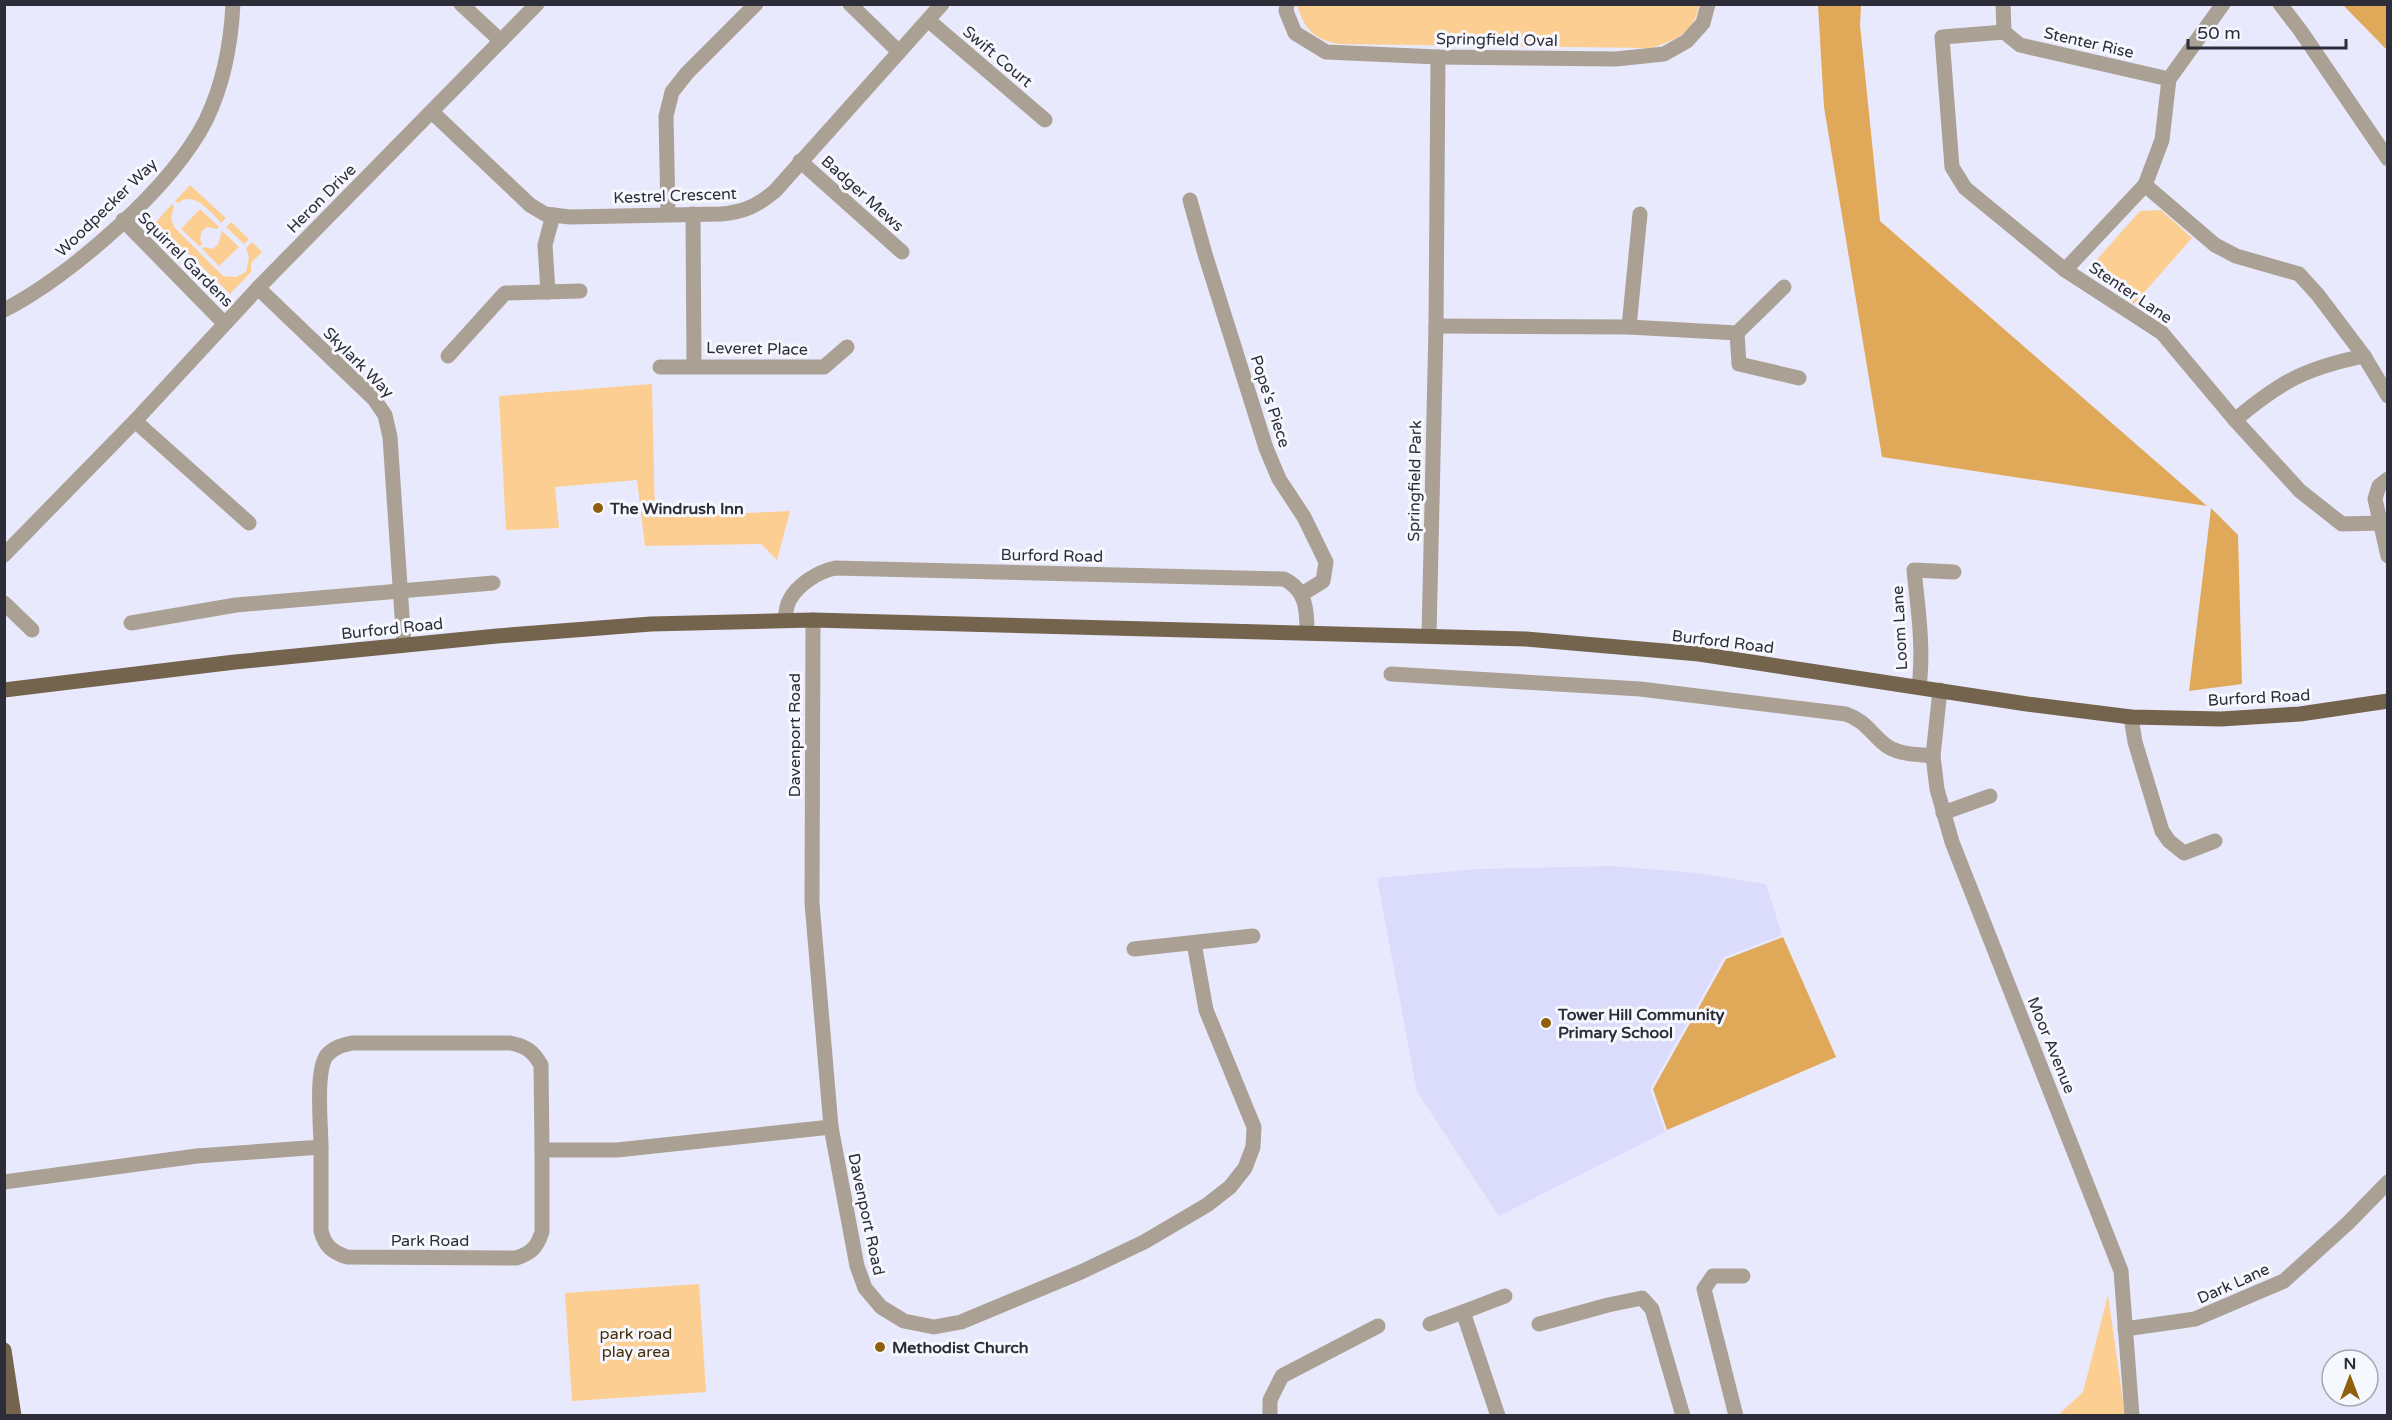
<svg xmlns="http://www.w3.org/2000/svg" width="2392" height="1420" viewBox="0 0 2392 1420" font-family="'Varela Round',sans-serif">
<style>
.built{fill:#dbdbfc}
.green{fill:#fdce91}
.forest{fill:#e0a859}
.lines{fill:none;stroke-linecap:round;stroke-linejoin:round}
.minor{stroke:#aaa194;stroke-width:15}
.major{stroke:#74634d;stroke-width:15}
.poi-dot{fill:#8f5f0a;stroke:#f7f7fe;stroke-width:2}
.labels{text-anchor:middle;stroke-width:6;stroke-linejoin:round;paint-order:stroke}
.street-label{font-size:16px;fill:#2d2d3a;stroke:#f7f7fe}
.poi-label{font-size:16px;font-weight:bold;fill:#2d2d3a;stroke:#f7f7fe;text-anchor:start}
.park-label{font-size:16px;fill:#462f0d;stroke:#f7f7fe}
</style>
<rect width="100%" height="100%" fill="#e9e9fd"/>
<polygon class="built" points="1610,866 1697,873 1766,884 1782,935 1724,957 1650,1089 1665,1132 1499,1216 1417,1092 1377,878 1478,869"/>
<g class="green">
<path d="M1699 4C1695 33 1675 40 1651 48L1338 44C1313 39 1304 28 1297 5Z"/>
<path d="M190 185 226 218 221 223C210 212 194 190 178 203L175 201Z"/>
<polygon points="172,204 174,206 171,218 174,227 223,276 236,277 246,272 249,257 246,248 252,242 262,252 251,263 251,272 230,294 156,222"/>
<path d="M200 209 219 227 217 229 208 227C200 230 199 237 202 245L199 246 181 229Z"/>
<polygon points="2161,210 2192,238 2134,304 2091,266 2140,211"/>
<polygon points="231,222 249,239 244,244 226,227"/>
<polygon points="222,231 239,247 219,266 202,249 205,247 212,249 218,245"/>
<polygon points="652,384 655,517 790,511 777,560 761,544 645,546 637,480 555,487 559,528 506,530 499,396"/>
<polygon points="699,1284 706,1392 572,1401 565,1293"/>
<polygon points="2108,1295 2125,1415 2057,1416 2083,1392"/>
</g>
<g class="forest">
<polygon points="1818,5 1861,5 1860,25 1880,221 2207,506 1882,457 1824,107"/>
<polygon points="2343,5 2387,5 2387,50"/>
<polygon points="2211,508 2238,535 2242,684 2189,691"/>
<polygon points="1783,937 1836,1057 1667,1130 1653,1089 1726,959"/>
</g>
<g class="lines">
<g class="minor">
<polyline points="461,4 501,41"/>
<polyline points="850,4 899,52"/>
<polyline points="1287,4 1286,11 1295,33 1326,52 1438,57 1616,59 1664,54 1687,41 1703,23 1708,4"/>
<polyline points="2003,4 2004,32"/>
<polyline points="2223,4 2169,79 2162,140 2145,185 2215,245 2236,256 2299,274 2318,295 2364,356 2388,396"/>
<polyline points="2280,4 2300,30 2388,159"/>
<polyline points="928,20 1045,120"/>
<polyline points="2004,32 1942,37 1952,167 1965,188 2065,270 2162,333 2235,420 2300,491 2342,524 2381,523"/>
<polyline points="2004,32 2020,45 2169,79"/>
<path d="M432 112 530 205 545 214 570 217 721 214C744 212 757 206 775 191L942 4"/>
<polyline points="800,161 902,252"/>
<polyline points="1190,200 1205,254 1266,448 1279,479 1304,517 1326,562 1323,581 1302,594"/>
<polyline points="668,214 666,116 672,92 687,73 756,4"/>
<polyline points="693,214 694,366"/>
<polyline points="123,220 224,323"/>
<polyline points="2065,270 2145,185"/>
<polyline points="258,288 374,399 385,415 390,437 404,645"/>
<polyline points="548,292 545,245 553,215"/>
<path d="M4 310C70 277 173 186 206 120 223 85 231 43 233 4"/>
<polyline points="1436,326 1629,327 1737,333 1784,287"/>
<polyline points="1629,327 1640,214"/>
<polyline points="1737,333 1739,364 1799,378"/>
<polyline points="448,356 505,293 580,291"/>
<polyline points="660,367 824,367 847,347"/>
<path d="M2235 420C2281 381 2306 368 2364 356"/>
<polyline points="135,421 249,523"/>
<polyline points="2388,479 2379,486 2375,499 2388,556"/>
<polyline points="4,555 135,421 258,288 537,4"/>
<polyline points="4,603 32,630"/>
<path d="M785 620C786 614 786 607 789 601 797 585 817 572 835 568L1284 579C1306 590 1307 609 1307 632"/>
<polyline points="813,620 812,903 831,1127 857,1266 865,1288 881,1307 904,1321 934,1327 961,1322 1081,1272 1144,1242 1207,1205 1230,1187 1245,1168 1253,1147 1254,1127 1206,1010 1194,943"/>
<polyline points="131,623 236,605 493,583"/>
<polyline points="1429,636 1436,326 1438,57"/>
<path d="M1391 674 1640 689 1846 714C1865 721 1869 731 1883 743 1896 755 1916 754 1933 756"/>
<path d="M1919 687C1924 648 1918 609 1914 570L1954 572"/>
<polyline points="1940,690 1933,756 1937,789 1952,842 2121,1271 2132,1416"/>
<polyline points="2131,717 2135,742 2162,831 2169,841 2184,853 2215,841"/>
<polyline points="1943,813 1990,796"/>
<polyline points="1134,949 1253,936"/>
<path d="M321 1147V1231C325 1246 332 1252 347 1257L516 1258C532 1253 537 1247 542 1232V1150"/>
<path d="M4 1182 197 1156 321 1147C321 1126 315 1070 327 1055 334 1047 343 1045 352 1043H510C526 1046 533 1051 541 1065L542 1150H617L831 1127"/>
<polyline points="1463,1312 1505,1296"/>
<polyline points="1430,1324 1463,1312 1498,1416"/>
<polyline points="1539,1324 1608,1305 1642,1298 1652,1309 1683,1416"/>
<polyline points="2125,1329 2195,1319 2284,1281 2348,1223 2388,1182"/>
<polyline points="1270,1416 1270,1400 1282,1376 1378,1326"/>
<polyline points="1736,1416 1704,1289 1713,1276 1743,1276"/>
</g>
<g class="major">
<polyline points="4,690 235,662 497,636 651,624 813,620 1526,639 1699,654 2027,704 2131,717 2221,719 2300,714 2388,701"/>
<polyline points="4,1350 14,1416"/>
</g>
</g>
<g class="poi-dot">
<circle cx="598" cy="508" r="6"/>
<circle cx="1546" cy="1023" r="6"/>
<circle cx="880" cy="1347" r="6"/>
</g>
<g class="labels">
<g class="street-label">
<text transform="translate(1497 39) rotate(1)" y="6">Springfield Oval</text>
<text transform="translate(2089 42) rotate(13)" y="6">Stenter Rise</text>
<text transform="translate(998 56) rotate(40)" y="6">Swift Court</text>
<text transform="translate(863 193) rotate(42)" y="6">Badger Mews</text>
<text transform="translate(675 195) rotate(-2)" y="6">Kestrel Crescent</text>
<text transform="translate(321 198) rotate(-45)" y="6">Heron Drive</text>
<text transform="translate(106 207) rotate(-44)" y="6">Woodpecker Way</text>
<text transform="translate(186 259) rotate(45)" y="6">Squirrel Gardens</text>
<text transform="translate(2131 292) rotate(34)" y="6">Stenter Lane</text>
<text transform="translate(757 348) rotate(1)" y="6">Leveret Place</text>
<text transform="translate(359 362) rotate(45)" y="6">Skylark Way</text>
<text transform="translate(1271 401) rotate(72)" y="6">Pope's Piece</text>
<text transform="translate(1414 481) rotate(-89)" y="6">Springfield Park</text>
<text transform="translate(1052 555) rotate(1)" y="6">Burford Road</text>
<text transform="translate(392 628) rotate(-6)" y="6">Burford Road</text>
<text transform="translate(1899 628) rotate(-93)" y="6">Loom Lane</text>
<text transform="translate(1723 641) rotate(7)" y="6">Burford Road</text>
<text transform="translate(2259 697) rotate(-3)" y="6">Burford Road</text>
<text transform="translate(794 735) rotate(-90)" y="6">Davenport Road</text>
<text transform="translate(2052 1045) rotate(68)" y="6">Moor Avenue</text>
<text transform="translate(867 1214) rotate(78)" y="6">Davenport Road</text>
<text x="430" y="1246">Park Road</text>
<text transform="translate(2233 1283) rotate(-24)" y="6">Dark Lane</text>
</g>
<g class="poi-label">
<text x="610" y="514">The Windrush Inn</text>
<text x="1558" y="1020">Tower Hill Community<tspan x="1558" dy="18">Primary School</tspan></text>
<text x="892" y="1353">Methodist Church</text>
</g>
<g class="park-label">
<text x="636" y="1339">park road<tspan x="636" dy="18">play area</tspan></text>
</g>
</g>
<rect width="2392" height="1420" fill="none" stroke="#2d2d3a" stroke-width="12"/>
<g transform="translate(2350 1378)"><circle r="28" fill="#f7f7fe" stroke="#a6a6b0" stroke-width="1.5"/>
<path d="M0-4.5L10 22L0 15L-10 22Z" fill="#8f5f0a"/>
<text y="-9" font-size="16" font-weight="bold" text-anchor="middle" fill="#2d2d3a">N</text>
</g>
<path d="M2188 39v9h158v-9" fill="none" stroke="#2d2d3a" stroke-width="3"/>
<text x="2197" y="39" font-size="18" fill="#2d2d3a" stroke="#f7f7fe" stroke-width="4.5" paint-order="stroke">50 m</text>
</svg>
